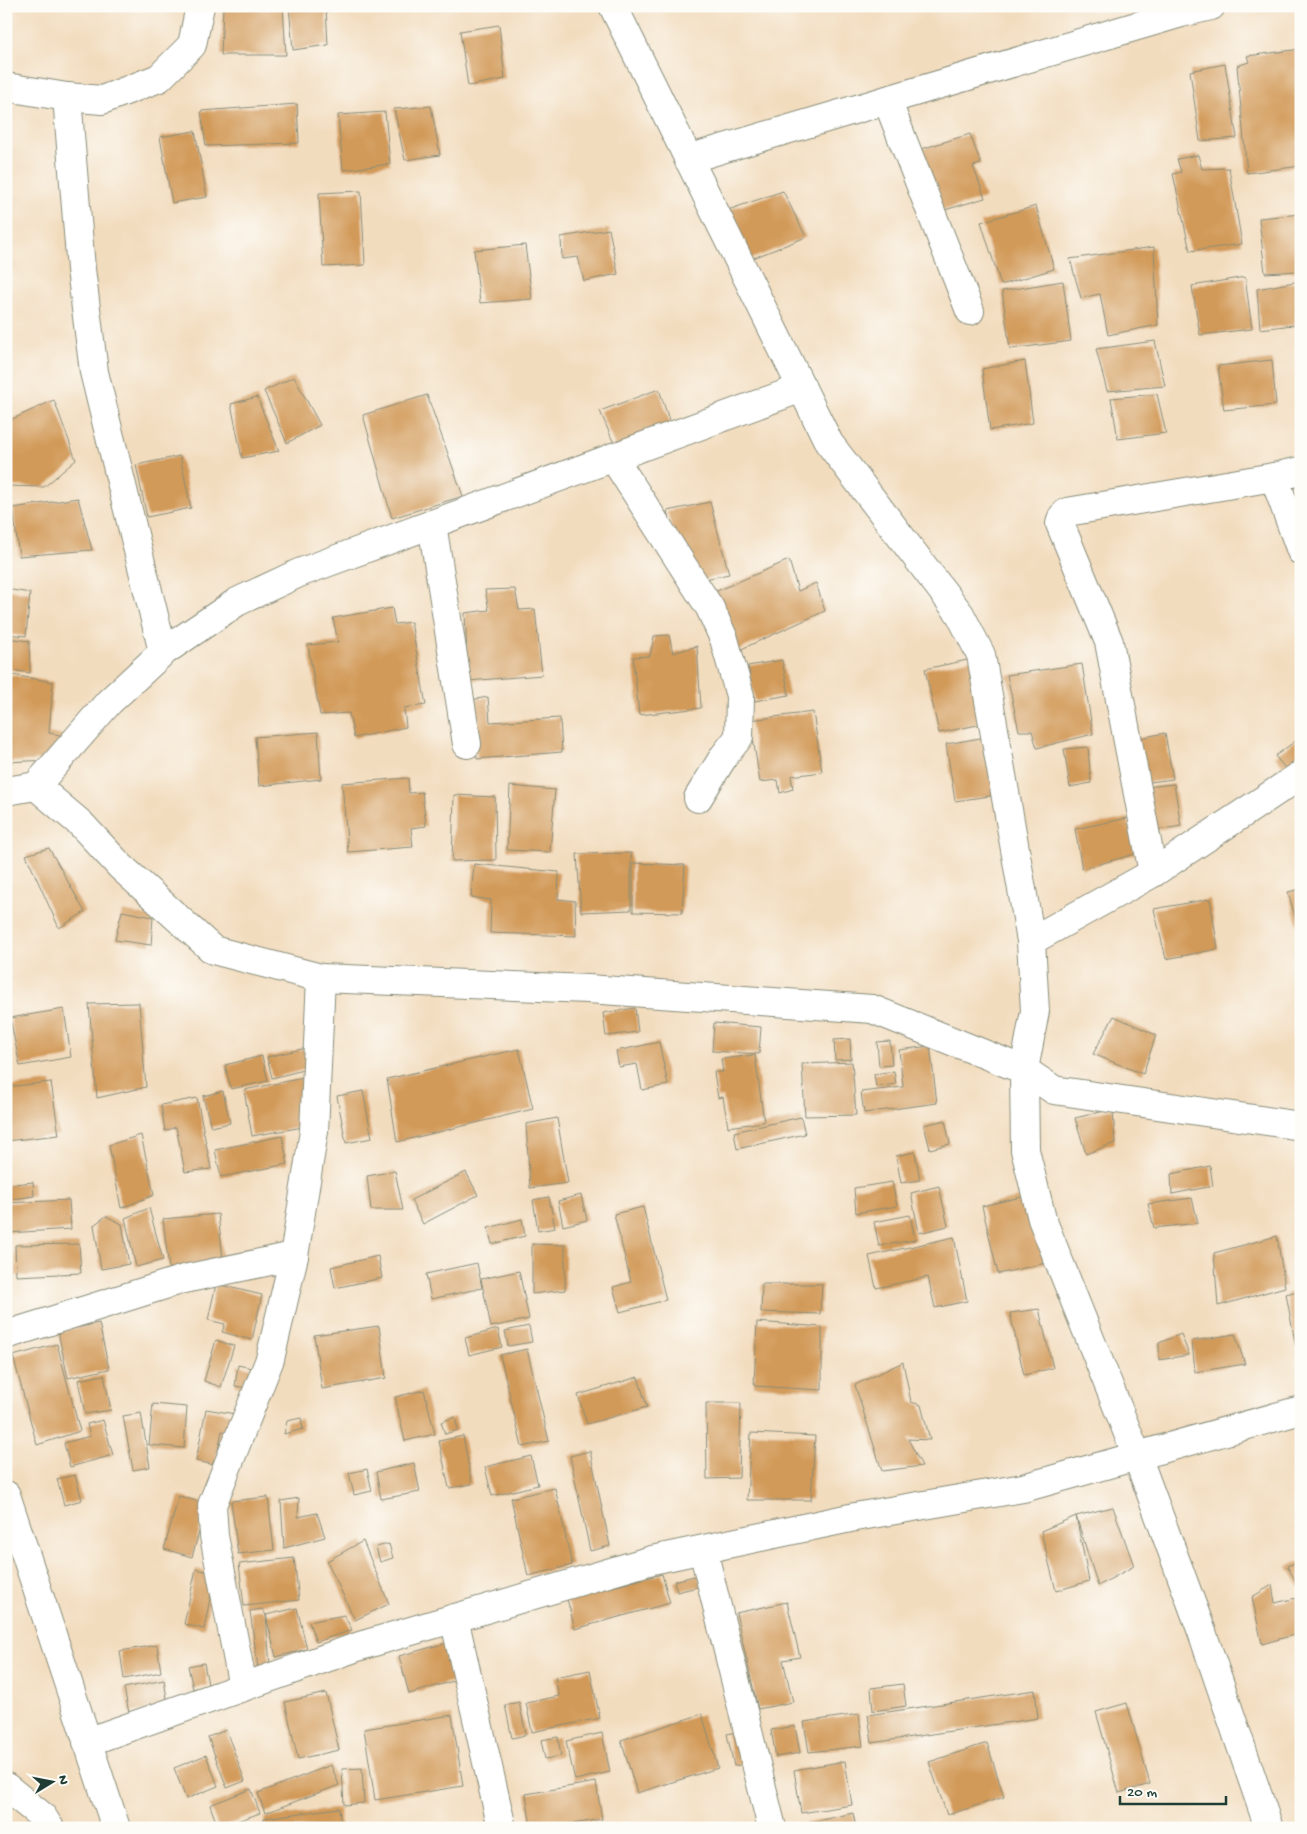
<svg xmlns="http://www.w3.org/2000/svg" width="1307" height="1834" viewBox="0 0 1307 1834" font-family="'Gochi Hand',sans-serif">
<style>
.building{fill:#d29a58}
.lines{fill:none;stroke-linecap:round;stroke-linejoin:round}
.street-casing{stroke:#888c79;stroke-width:30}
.secondary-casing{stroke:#888c79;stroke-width:30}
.street{stroke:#fff;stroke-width:28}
.secondary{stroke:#fff;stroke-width:28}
</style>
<rect width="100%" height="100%" fill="#fdfcf7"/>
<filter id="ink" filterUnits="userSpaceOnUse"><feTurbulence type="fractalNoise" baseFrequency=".02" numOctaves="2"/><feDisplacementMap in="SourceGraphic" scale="10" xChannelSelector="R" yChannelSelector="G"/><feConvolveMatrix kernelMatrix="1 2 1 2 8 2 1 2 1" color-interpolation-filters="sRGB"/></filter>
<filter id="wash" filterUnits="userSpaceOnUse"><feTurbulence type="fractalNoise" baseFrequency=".0096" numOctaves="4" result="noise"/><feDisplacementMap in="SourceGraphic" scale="20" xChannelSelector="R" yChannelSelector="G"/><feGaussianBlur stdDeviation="1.12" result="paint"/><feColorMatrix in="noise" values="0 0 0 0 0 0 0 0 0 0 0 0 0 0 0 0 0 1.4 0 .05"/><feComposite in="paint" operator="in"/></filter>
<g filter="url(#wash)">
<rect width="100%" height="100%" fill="#f2dcbe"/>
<g id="blocks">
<g class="building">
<polygon points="223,6 283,6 286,55 221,55"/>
<polygon points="289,6 326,8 328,45 293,50"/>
<polygon points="499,25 505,79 468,86 460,31"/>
<polygon points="1301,49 1301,166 1247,173 1237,66 1249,62 1247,56"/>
<polygon points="1225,64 1237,138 1200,141 1190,71"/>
<polygon points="297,104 299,143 206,146 201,111"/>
<polygon points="431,106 440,155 405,160 394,109"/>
<polygon points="385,112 390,164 343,170 338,115"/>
<polygon points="195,131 207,197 172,203 160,137"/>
<polygon points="970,134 981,164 973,166 985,198 938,212 915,151"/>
<polygon points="1198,155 1202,169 1229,168 1242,244 1190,251 1173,174 1181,172 1177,159"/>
<polygon points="361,191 365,265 323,267 319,193"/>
<polygon points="783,191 806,237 751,259 728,210"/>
<polygon points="1036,206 1054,269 1001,285 981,222"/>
<polygon points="1301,214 1301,271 1265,273 1259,218"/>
<polygon points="609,229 618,274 584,281 578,257 562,259 561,237"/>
<polygon points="525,245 532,299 480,303 474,250"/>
<polygon points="1154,247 1158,325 1108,335 1100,294 1081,298 1070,259"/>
<polygon points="1245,277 1252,329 1200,335 1192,286"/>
<polygon points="1063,281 1071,341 1010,349 1002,291"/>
<polygon points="1300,281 1301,324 1260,329 1257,289"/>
<polygon points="1155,341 1165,386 1107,391 1096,349"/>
<polygon points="1272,360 1276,405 1224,410 1218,366"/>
<polygon points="1025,361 1033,423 990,430 982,369"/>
<polygon points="294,377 320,425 287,443 264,391"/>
<polygon points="659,389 677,445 621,460 600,411"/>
<polygon points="1157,394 1166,433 1118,439 1111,398"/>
<polygon points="427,395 463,496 392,518 363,415"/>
<polygon points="257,397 279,451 242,458 231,404"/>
<polygon points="54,400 76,460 44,487 6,486 6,422"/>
<polygon points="180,456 191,508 147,517 136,465"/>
<polygon points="78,498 92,550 19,556 13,508"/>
<polygon points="710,502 729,574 686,583 667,511"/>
<polygon points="789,560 798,591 816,583 825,611 737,651 712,593"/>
<polygon points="6,589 30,593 26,636 6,634"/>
<polygon points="515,589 519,610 535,609 542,675 468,681 465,613 489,610 485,590"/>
<polygon points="392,608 395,624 411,622 426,705 404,708 406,727 354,738 349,713 320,715 308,645 338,642 333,618"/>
<polygon points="669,635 673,653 697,646 701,708 639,715 633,657 650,656 654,636"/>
<polygon points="6,638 29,641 30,673 6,669"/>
<polygon points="972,659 987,723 939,733 925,669"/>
<polygon points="782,660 789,695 755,701 748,666"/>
<polygon points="1082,664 1093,734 1037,748 1032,731 1019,731 1007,675"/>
<polygon points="6,674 53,682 49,733 70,737 49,760 6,762"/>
<polygon points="488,697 490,722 560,718 562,752 477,759 471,700"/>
<polygon points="813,712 822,772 791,776 793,789 780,793 778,780 760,782 750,720"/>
<polygon points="318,732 321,779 259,786 255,737"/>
<polygon points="1165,733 1173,779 1143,783 1134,739"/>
<polygon points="992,736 1003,794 955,801 946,744"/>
<polygon points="1301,737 1301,762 1289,773 1275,756"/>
<polygon points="1088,747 1091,783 1070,787 1064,749"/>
<polygon points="408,778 409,793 422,792 426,826 411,828 413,847 348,852 342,783"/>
<polygon points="1174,784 1181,826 1151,831 1145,787"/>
<polygon points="510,786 555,790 550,852 507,850"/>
<polygon points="454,795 495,797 496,860 452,861"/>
<polygon points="1128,818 1135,854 1082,869 1075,829"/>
<polygon points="49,848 85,912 59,928 26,855"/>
<polygon points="631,853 631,910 581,912 577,854"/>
<polygon points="633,863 685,865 682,913 633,912"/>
<polygon points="474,864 559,872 558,899 575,901 576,936 490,933 491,900 471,897"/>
<polygon points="1301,889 1301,934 1300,934 1288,892"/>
<polygon points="1210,899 1218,949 1166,959 1154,909"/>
<polygon points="122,911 153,917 151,945 115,940"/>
<polygon points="139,1003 146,1087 97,1098 89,1004"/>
<polygon points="635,1008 638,1032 606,1036 603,1013"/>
<polygon points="64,1009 71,1057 20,1066 10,1018"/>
<polygon points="1114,1016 1156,1035 1143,1074 1093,1054"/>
<polygon points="714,1023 761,1027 759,1054 712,1051"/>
<polygon points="850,1039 851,1059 835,1060 834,1040"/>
<polygon points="890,1041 892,1065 879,1066 877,1042"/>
<polygon points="659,1042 668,1085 642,1090 637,1064 619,1067 616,1051"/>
<polygon points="930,1046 937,1103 864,1113 861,1092 903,1087 899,1050"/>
<polygon points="306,1048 311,1068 272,1078 267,1057"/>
<polygon points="519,1049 533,1109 397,1142 387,1079"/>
<polygon points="755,1055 764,1122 728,1127 723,1097 718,1098 714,1072 723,1072 721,1059"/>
<polygon points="262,1056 268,1081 231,1089 225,1065"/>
<polygon points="852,1062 856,1115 805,1116 802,1064"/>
<polygon points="894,1071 896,1084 876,1087 874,1074"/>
<polygon points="303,1078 309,1126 252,1136 244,1090"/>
<polygon points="51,1082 59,1135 6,1141 6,1087"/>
<polygon points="223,1091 230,1123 211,1127 203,1096"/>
<polygon points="363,1091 372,1138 346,1143 337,1096"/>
<polygon points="197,1098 211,1169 185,1172 176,1127 165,1131 161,1105"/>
<polygon points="1113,1109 1115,1143 1086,1154 1075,1118"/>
<polygon points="801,1117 805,1134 737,1149 734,1132"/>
<polygon points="557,1118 568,1183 530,1188 526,1124"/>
<polygon points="945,1120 950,1144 930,1149 924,1125"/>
<polygon points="141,1135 154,1195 121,1208 109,1145"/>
<polygon points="282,1136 288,1164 221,1177 215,1150"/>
<polygon points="915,1152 920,1180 901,1183 896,1156"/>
<polygon points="1210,1166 1213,1186 1172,1194 1171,1174"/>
<polygon points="395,1171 403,1210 371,1210 367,1176"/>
<polygon points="466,1172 478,1195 423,1224 411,1200"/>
<polygon points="33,1182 34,1196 7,1200 6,1185"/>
<polygon points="892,1182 897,1206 856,1213 854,1188"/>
<polygon points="939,1186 948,1226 919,1233 911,1193"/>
<polygon points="581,1195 587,1220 563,1226 558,1201"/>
<polygon points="1030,1195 1046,1263 998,1274 982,1206"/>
<polygon points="549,1197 555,1228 538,1231 533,1200"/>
<polygon points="1192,1198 1198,1223 1154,1228 1148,1204"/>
<polygon points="69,1200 71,1229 8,1233 6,1203"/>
<polygon points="643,1207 666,1300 620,1312 613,1287 631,1282 614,1214"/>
<polygon points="149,1208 163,1260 136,1267 125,1218"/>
<polygon points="218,1214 223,1260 169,1269 163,1219"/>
<polygon points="910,1215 915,1240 879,1246 874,1222"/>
<polygon points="106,1216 122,1224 129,1264 101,1269 94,1225"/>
<polygon points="522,1219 525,1236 492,1244 488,1228"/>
<polygon points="1277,1236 1285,1287 1218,1306 1214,1253"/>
<polygon points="954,1237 967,1301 935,1308 928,1277 876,1288 869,1256"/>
<polygon points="79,1244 81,1273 16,1276 15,1245"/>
<polygon points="532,1244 565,1245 565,1290 532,1294"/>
<polygon points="378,1256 382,1278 335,1288 331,1267"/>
<polygon points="477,1263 482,1288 431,1299 426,1274"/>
<polygon points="519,1271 529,1319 491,1327 481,1279"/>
<polygon points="216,1284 262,1295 252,1340 222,1332 225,1324 208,1320"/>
<polygon points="762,1284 822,1284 820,1314 761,1312"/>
<polygon points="1301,1290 1301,1346 1296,1347 1286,1294"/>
<polygon points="1039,1309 1053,1368 1024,1375 1010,1313"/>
<polygon points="757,1322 822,1327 822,1390 754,1386"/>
<polygon points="99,1323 109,1369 68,1378 58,1332"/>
<polygon points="379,1326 386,1378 322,1389 314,1335"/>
<polygon points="529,1326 532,1342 508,1346 505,1331"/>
<polygon points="498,1329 502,1347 469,1355 465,1338"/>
<polygon points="1181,1334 1189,1355 1159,1360 1159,1343"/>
<polygon points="1235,1334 1245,1364 1195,1372 1192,1341"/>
<polygon points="216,1340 234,1346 221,1387 204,1381"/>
<polygon points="57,1344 80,1431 37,1445 13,1356"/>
<polygon points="527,1349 549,1441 522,1447 500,1355"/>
<polygon points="903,1362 911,1402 921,1405 930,1440 908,1439 922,1466 882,1471 855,1385"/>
<polygon points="238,1365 256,1369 253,1389 235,1386"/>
<polygon points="104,1375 111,1410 85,1414 78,1380"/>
<polygon points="638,1377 647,1407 587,1424 578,1395"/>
<polygon points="424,1390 435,1434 405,1441 395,1397"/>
<polygon points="706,1403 741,1403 739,1478 707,1479"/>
<polygon points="153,1404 187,1407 184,1448 149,1445"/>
<polygon points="206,1409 241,1415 237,1434 222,1431 215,1465 196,1461"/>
<polygon points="141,1413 150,1467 133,1470 123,1416"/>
<polygon points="455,1417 458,1430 445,1434 441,1422"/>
<polygon points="301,1418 303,1429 284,1434 287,1421"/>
<polygon points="103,1420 113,1455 70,1467 64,1443 90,1436 87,1424"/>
<polygon points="751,1433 815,1436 811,1500 747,1500"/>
<polygon points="463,1436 472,1484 449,1488 439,1441"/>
<polygon points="590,1451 610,1546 590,1551 570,1456"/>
<polygon points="531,1456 538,1485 492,1496 485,1467"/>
<polygon points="414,1463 420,1492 381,1499 376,1472"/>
<polygon points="367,1469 372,1491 354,1495 349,1473"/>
<polygon points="75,1475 82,1500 64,1505 57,1479"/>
<polygon points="555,1488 572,1565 528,1576 511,1498"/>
<polygon points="179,1496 207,1504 192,1557 164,1549"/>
<polygon points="268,1497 274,1550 238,1554 231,1501"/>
<polygon points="299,1498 298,1517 317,1513 325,1537 284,1548 281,1501"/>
<polygon points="1113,1507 1134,1566 1098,1586 1076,1516 1089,1581 1056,1591 1041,1531 1076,1516"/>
<polygon points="363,1541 389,1604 355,1620 327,1561"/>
<polygon points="389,1544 393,1558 380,1562 376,1547"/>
<polygon points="294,1558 299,1600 244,1606 239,1564"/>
<polygon points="1301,1561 1301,1590 1287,1566"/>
<polygon points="196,1569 215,1573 204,1629 184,1624"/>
<polygon points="662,1574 670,1603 575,1629 567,1599"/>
<polygon points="698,1575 701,1586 677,1592 674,1581"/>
<polygon points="1272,1585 1275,1603 1301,1597 1301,1633 1262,1644 1252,1597"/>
<polygon points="787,1602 800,1657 783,1660 793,1702 758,1709 736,1613"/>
<polygon points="297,1608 307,1649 276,1657 266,1615"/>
<polygon points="262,1609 266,1615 270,1666 258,1668 250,1611"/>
<polygon points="344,1615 352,1630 316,1642 309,1622"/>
<polygon points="450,1642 460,1679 409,1694 399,1656"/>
<polygon points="157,1645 161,1672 124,1679 120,1651"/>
<polygon points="204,1663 208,1685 193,1689 188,1666"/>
<polygon points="590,1670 600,1718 532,1732 526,1703 559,1696 555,1677"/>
<polygon points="164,1680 168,1705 129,1713 124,1688"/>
<polygon points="903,1684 906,1706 873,1711 871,1688"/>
<polygon points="1035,1690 1038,1718 872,1743 868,1715"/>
<polygon points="326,1693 339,1750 298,1759 285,1702"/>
<polygon points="519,1702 526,1735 512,1738 505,1705"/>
<polygon points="1127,1703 1150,1784 1119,1793 1096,1712"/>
<polygon points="702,1714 718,1768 637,1793 621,1740"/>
<polygon points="859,1714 863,1746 809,1752 804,1722"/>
<polygon points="452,1715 463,1786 375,1800 364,1729"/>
<polygon points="795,1726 800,1753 776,1757 771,1730"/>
<polygon points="226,1730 245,1781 227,1788 208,1737"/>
<polygon points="740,1731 746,1764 734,1766 727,1734"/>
<polygon points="602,1733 610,1772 575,1780 566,1741"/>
<polygon points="558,1737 561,1756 545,1759 541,1740"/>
<polygon points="987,1743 1004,1797 947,1815 929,1762"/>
<polygon points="206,1755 218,1786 186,1799 174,1768"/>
<polygon points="845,1761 852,1805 801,1813 794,1770"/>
<polygon points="331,1765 339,1785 265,1813 258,1793"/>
<polygon points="362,1768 364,1803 344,1805 342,1769"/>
<polygon points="596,1782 602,1819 549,1828 531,1828 526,1794"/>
<polygon points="251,1789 260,1813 218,1828 210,1805"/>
<polygon points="339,1808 341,1828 265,1828 264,1818"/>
<polygon points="853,1813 856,1828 804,1828 803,1824"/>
</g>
</g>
</g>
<g filter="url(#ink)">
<use href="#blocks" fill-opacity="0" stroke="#888c79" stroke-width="1"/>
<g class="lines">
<g class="street-casing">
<g id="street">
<polyline points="613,6 829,443 960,614 981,655 1031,941 1035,1011 1024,1070 1054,1090 1301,1126"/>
<polyline points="6,87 67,97 102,100 159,78 192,45 200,6"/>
<polyline points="67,97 81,269 94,372 163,652"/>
<polyline points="887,100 970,311"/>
<polyline points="688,159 1181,13 1211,6"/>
<polyline points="613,457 710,608 724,639 740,696 739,737 724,756 698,798"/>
<polyline points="1274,477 1301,551"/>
<polyline points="432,524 467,744"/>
<polyline points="36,786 81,824 120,866 213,950 321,978 588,989 872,1009 1024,1070 1025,1150 1042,1219 1137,1456 1202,1632 1269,1828"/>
<polyline points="6,791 36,786 109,702 163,652 237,602 299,573 802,388"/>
<polyline points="1153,873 1109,642 1060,524 1062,517 1067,512 1274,477 1301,471"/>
<polyline points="1031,941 1153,873 1301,775"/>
<polyline points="6,1335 184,1279 294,1256"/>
<polyline points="703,1550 772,1828"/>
<polyline points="454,1618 502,1828"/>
<polyline points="243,1687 214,1536 212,1505 270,1359 294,1256 314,1131 321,978"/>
<polyline points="87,1742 360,1646 652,1560 855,1517 1023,1488 1301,1410"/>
<polyline points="6,1787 42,1816 50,1828"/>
</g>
</g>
<g class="secondary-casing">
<polyline id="secondary" points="6,1495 116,1828"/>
</g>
<use href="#street" class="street"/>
<use href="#secondary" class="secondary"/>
</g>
</g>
<rect width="1307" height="1834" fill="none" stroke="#fdfcf7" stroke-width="25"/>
<g transform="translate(52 1782) rotate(80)" stroke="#fdfcf7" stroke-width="4" paint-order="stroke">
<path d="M0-4L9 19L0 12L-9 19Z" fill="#1f3d34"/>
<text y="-8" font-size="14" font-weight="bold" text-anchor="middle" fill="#1f3d34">N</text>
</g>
<path d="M1120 1796v8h106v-8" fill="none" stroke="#1f3d34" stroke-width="2.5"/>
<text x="1127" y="1796" font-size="15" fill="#1f3d34" stroke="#fdfcf7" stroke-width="4" paint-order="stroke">20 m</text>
</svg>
